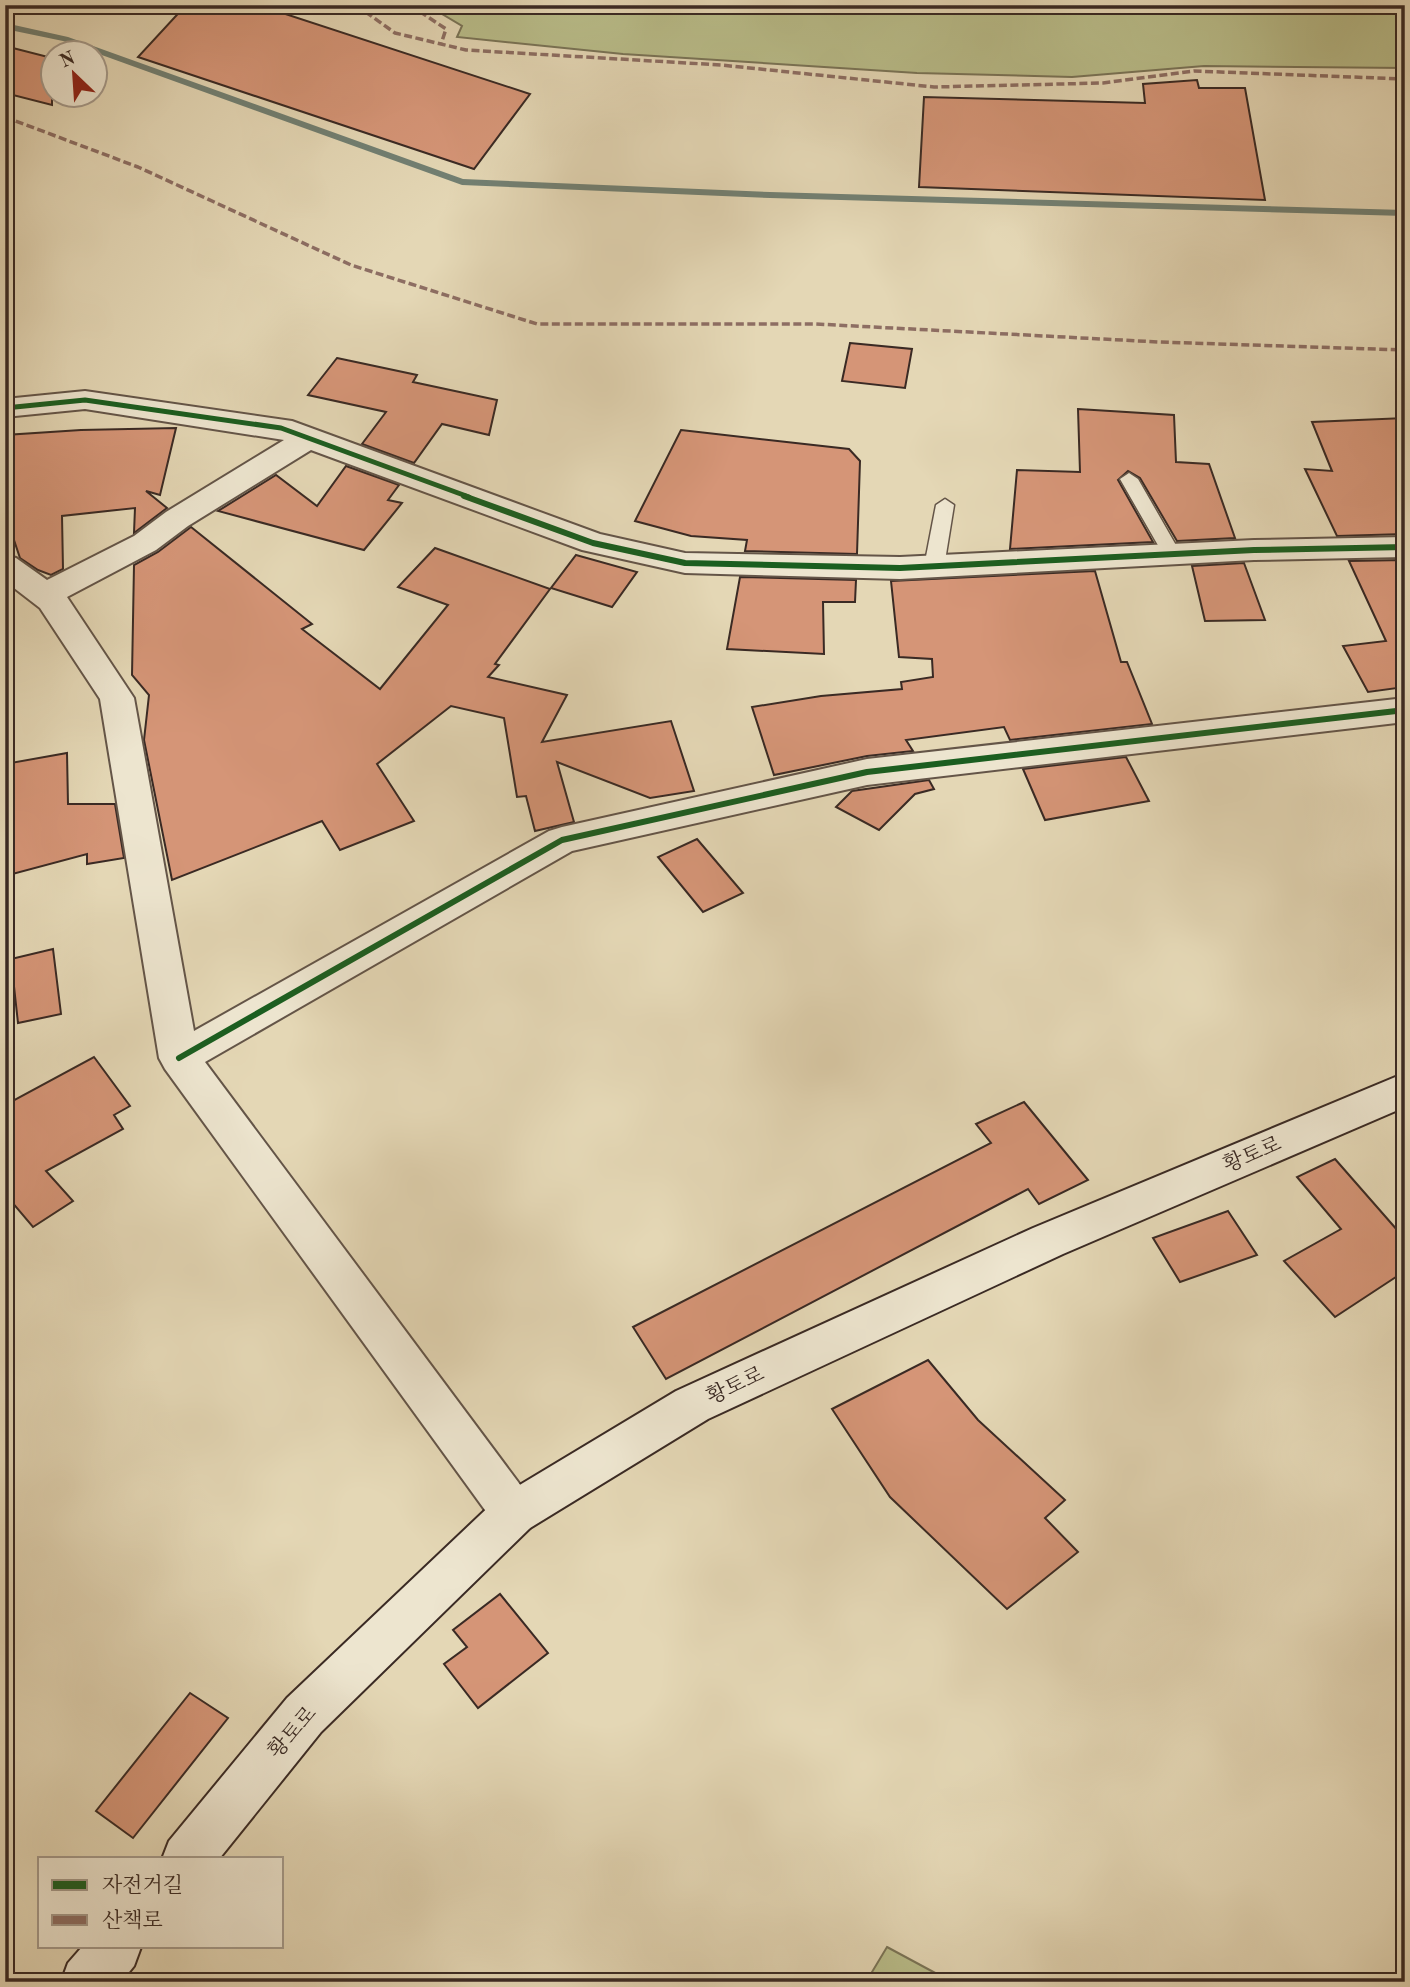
<svg xmlns="http://www.w3.org/2000/svg" width="1410" height="1987" viewBox="0 0 1410 1987" font-family="'Old Standard TT','Noto Serif KR',serif">
<style>
.green{fill:#b9bd8a;stroke:#7a7457;stroke-width:2}
.lines{fill:none;stroke-linecap:round;stroke-linejoin:round}
.stream{fill:#728073;fill-rule:evenodd}
.building{fill:#d59577;stroke:#3a2a24;stroke-width:2}
.lane-casing{stroke:#645548;stroke-width:3}
.street-casing{stroke:#645548;stroke-width:4}
.secondary-casing{stroke:#3a2a24;stroke-width:4}
.lane{fill:#ede5cf;fill-rule:evenodd}
.street{fill:#ede5cf;fill-rule:evenodd}
.secondary{fill:#ede5cf;fill-rule:evenodd}
.quiet{stroke:#8d6e63;stroke-width:3.5;stroke-dasharray:8 3.5;stroke-linecap:butt}
.cycleway-far1-casing{stroke:#ede5cf;stroke-width:9}
.cycleway-casing{stroke:#ede5cf;stroke-width:10}
.cycleway-far1{stroke:#1b5e20;stroke-width:5}
.cycleway{stroke:#1b5e20;stroke-width:6}
.labels{text-anchor:middle;stroke-width:7;stroke-linejoin:round;paint-order:stroke}
.street-label{font-size:21px;fill:#3a2a24;stroke:#ede5cf}
</style>
<rect width="100%" height="100%" fill="#e4d7b5"/>
<filter id="stains"><feTurbulence type="fractalNoise" baseFrequency=".00286" numOctaves="4"/><feColorMatrix values="0 0 0 0 .2 0 0 0 0 .09 0 0 0 0 .02 0 0 0 .5 -.17"/></filter>
<radialGradient id="worn" r=".72"><stop offset=".6" stop-color="#630" stop-opacity="0"/><stop offset="1" stop-color="#630" stop-opacity=".3"/></radialGradient>
<g class="green">
<polygon points="427,5 1405,5 1405,68 1204,66 1072,77 917,73 623,54 457,37 462,26"/>
<polygon points="887,1947 952,1982 866,1982"/>
</g>
<g class="lines">
<polygon class="stream" points="5,23 68,37 463,179 770,192 1405,210 1405,216 770,198 462,185 63,41 5,29"/>
</g>
<g class="building">
<polygon points="186,5 258,5 530,94 474,169 138,57"/>
<polygon points="5,46 52,58 52,105 5,93"/>
<polygon points="1197,80 1199,88 1245,88 1265,200 919,187 924,97 1145,103 1143,84"/>
<polygon points="850,343 912,349 905,388 842,381"/>
<polygon points="337,358 417,375 413,382 497,400 489,435 442,424 414,463 362,444 386,412 308,395"/>
<polygon points="1078,409 1174,415 1176,462 1209,464 1235,538 1177,541 1140,478 1128,471 1118,480 1153,542 1010,549 1017,470 1080,472"/>
<polygon points="1405,418 1405,534 1337,536 1305,469 1332,471 1312,422"/>
<polygon points="176,428 160,495 146,491 167,508 134,533 135,508 62,516 63,569 51,575 38,570 20,558 5,513 5,435 81,430"/>
<polygon points="681,430 849,449 860,461 857,554 745,551 747,540 691,536 635,521"/>
<polygon points="346,466 399,485 388,500 402,503 364,550 218,511 276,475 317,506"/>
<polygon points="191,527 312,624 302,629 380,689 448,605 398,587 435,548 550,589 495,664 499,665 488,677 567,695 542,742 671,721 694,791 650,798 557,762 574,822 535,831 526,796 517,797 504,718 451,706 377,764 414,821 340,850 322,821 172,880 144,740 149,695 132,675 134,565 158,552"/>
<polygon points="576,555 637,572 612,607 551,588"/>
<polygon points="1405,560 1405,687 1368,692 1343,646 1386,641 1349,561"/>
<polygon points="1244,563 1265,620 1205,621 1192,566"/>
<polygon points="1095,571 1121,662 1127,662 1152,724 1010,740 1004,727 906,740 913,751 867,756 774,775 752,707 821,696 902,689 901,682 933,677 932,659 899,657 891,581"/>
<polygon points="740,577 856,580 855,602 823,602 824,654 727,649"/>
<polygon points="67,753 68,804 115,804 124,858 87,864 87,854 5,876 5,827 8,827 5,764"/>
<polygon points="1126,757 1149,801 1045,820 1023,769"/>
<polygon points="929,780 934,789 915,794 879,830 836,807 852,791"/>
<polygon points="697,839 743,893 703,912 658,857"/>
<polygon points="53,949 61,1014 18,1023 11,959"/>
<polygon points="94,1057 130,1106 114,1115 123,1129 46,1171 73,1201 33,1227 5,1194 5,1105"/>
<polygon points="1024,1102 1088,1180 1039,1204 1028,1189 666,1379 633,1327 991,1143 976,1124"/>
<polygon points="1335,1159 1405,1239 1405,1271 1335,1317 1284,1261 1341,1229 1297,1177"/>
<polygon points="1228,1211 1257,1255 1180,1282 1153,1238"/>
<polygon points="928,1360 978,1420 1065,1500 1045,1518 1078,1552 1007,1609 890,1497 832,1409"/>
<polygon points="500,1594 548,1653 478,1708 444,1664 467,1647 453,1630"/>
<polygon points="190,1693 228,1718 133,1838 96,1811"/>
</g>
<g class="lines">
<g class="lane-casing">
<g id="lane">
<polygon points="1129,473 1138,479 1181,554 1179,558 1165,558 1163,554 1120,479"/>
<polygon points="945,499 954,505 944,567 941,571 927,571 924,567 936,505"/>
</g>
</g>
<g class="street-casing">
<polygon id="street" points="85,391 292,421 600,534 685,553 900,557 1254,540 1405,537 1405,557 1254,560 900,579 685,573 582,550 311,450 188,526 156,550 67,597 134,698 194,1031 549,831 562,827 867,759 1405,698 1405,722 867,785 572,851 205,1062 530,1498 537,1513 530,1528 514,1534 498,1528 165,1069 159,1058 100,699 40,608 5,581 5,555 16,558 47,580 134,536 166,512 284,440 85,409 5,417 5,399"/>
</g>
<g class="secondary-casing">
<g id="secondary">
<polygon points="1405,1073 1405,1107 1063,1254 708,1419 530,1528 321,1732 219,1859 162,1859 169,1841 287,1698 498,1498 676,1391 1033,1228"/>
<polygon points="82,1947 141,1947 134,1966 121,1982 61,1982 68,1963"/>
</g>
</g>
<use href="#lane" class="lane"/>
<use href="#street" class="street"/>
<use href="#secondary" class="secondary"/>
<g class="quiet">
<polyline points="356,5 395,33 466,50 721,65 934,87 1103,83 1194,71 1405,79"/>
<polyline points="410,5 446,29 441,44"/>
<polyline points="5,117 138,167 351,265 537,324 816,324 1159,342 1405,350"/>
</g>
<g class="cycleway-far1-casing">
<polyline id="cycleway-far1" points="5,408 85,400 281,428 469,497"/>
</g>
<g class="cycleway-casing">
<g id="cycleway">
<polyline points="464,496 593,543 685,563 900,568 1254,550 1405,547"/>
<polyline points="179,1058 562,840 867,772 1405,710"/>
</g>
</g>
<use href="#cycleway-far1" class="cycleway-far1"/>
<use href="#cycleway" class="cycleway"/>
</g>
<g class="labels">
<g class="street-label">
<text transform="translate(1252 1154) rotate(-23)" y="7">황토로</text>
<text transform="translate(735 1385) rotate(-25)" y="7">황토로</text>
<text transform="translate(292 1732) rotate(-49)" y="7">황토로</text>
</g>
</g>
<rect width="1410" height="1987" fill="none" stroke="#e4d7b5" stroke-width="28"/>
<rect x="7" y="7" width="1396" height="1973" fill="none" stroke="#3a2a24" stroke-width="3.5"/>
<rect x="14" y="14" width="1382" height="1959" fill="none" stroke="#3a2a24" stroke-width="2"/>
<rect x="38" y="1857" width="245" height="91" fill="#ede5cf" stroke="#a59a8b" stroke-width="2"/>
<rect x="52" y="1880" width="35" height="10" fill="#1b5e20" stroke="#a59a8b" stroke-width="2"/>
<text x="102" y="1892" font-size="21" fill="#3a2a24">자전거길</text>
<rect x="52" y="1915" width="35" height="10" fill="#8d6e63" stroke="#a59a8b" stroke-width="2"/>
<text x="102" y="1927" font-size="21" fill="#3a2a24">산책로</text>
<g transform="translate(74 74) rotate(335)"><circle r="33" fill="#ede5cf" stroke="#a59a8b" stroke-width="2"/>
<path d="M0-5L12 26L0 18L-12 26Z" fill="#8f2418"/>
<text y="-10" font-size="19" font-weight="bold" text-anchor="middle" fill="#3a2a24">N</text>
</g>
<rect width="100%" height="100%" filter="url(#stains)"/>
<rect width="100%" height="100%" fill="url(#worn)"/>
</svg>
